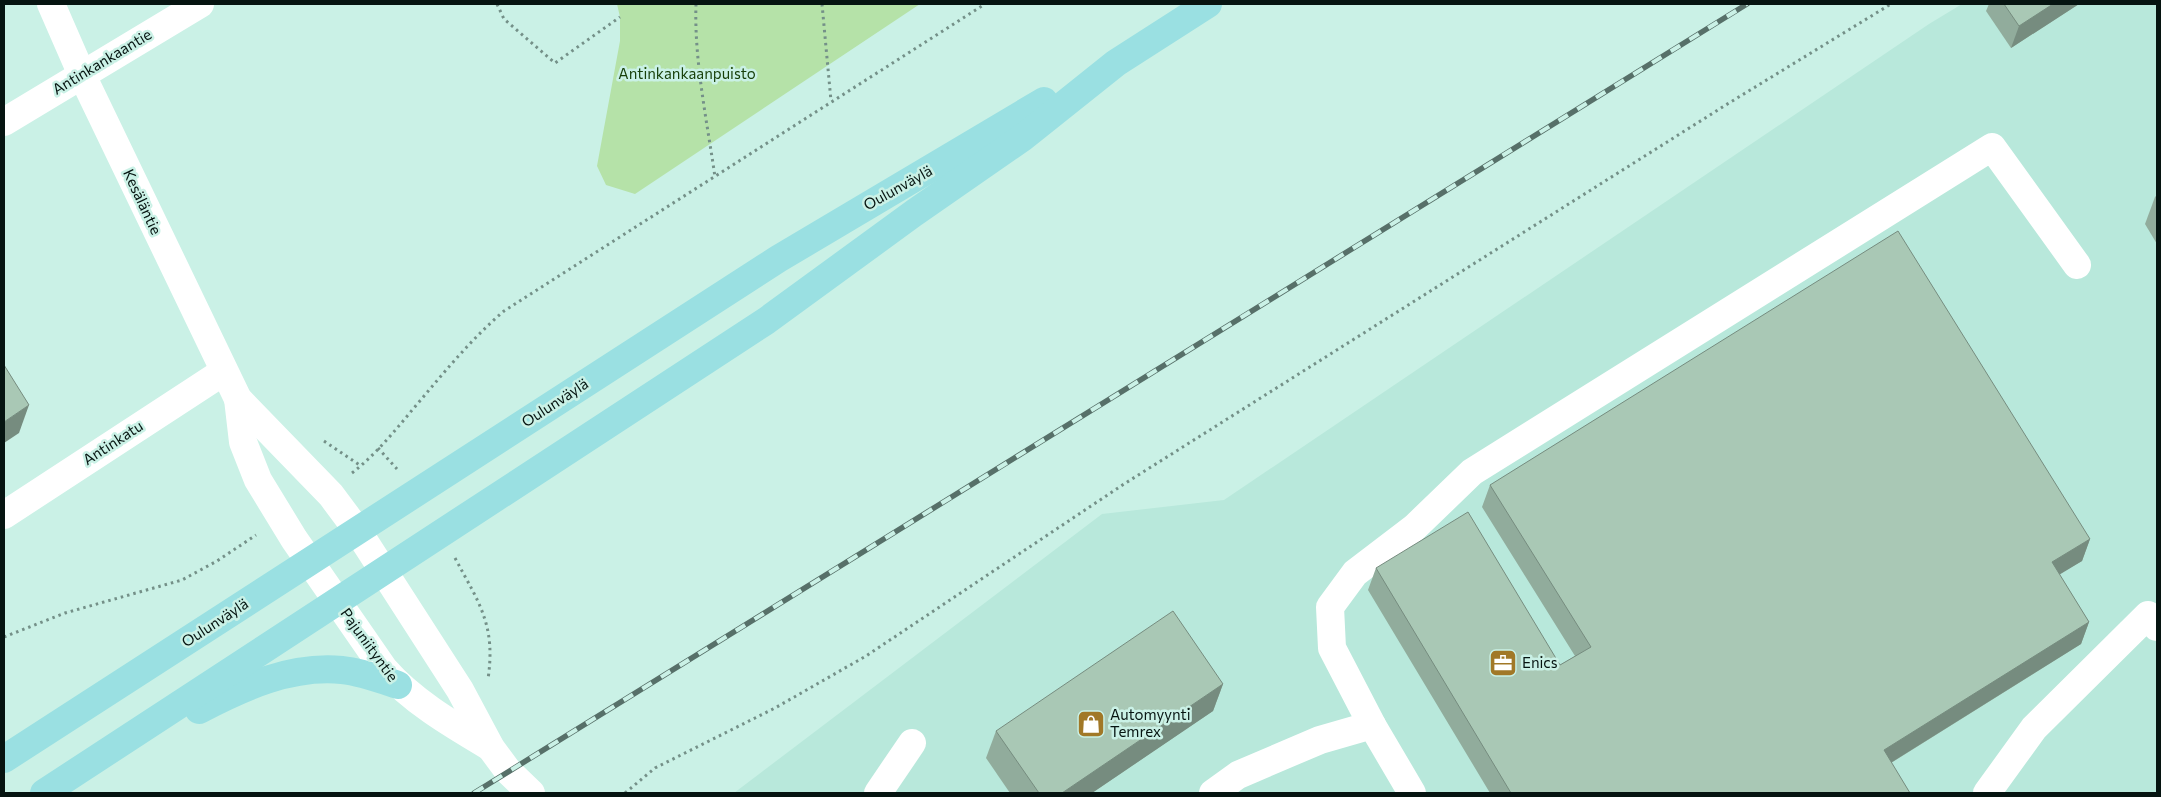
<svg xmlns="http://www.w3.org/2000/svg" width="2161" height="797" viewBox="0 0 2161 797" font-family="Commissioner,sans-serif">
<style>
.built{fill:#b8e8db}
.green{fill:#b5e2a8}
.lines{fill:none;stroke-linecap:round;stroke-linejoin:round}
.path{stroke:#749088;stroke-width:3;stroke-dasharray:2.5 4;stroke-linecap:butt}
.minor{stroke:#fff;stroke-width:28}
.major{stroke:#9ae0e2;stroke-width:28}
.rail-casing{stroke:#577069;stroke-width:5.5}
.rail{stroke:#caf1e6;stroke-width:4;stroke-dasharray:11;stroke-linecap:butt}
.wall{fill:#91ac9c}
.shaded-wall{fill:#768c7f}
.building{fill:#a9c8b5;stroke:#768c7f}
.labels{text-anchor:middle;stroke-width:5;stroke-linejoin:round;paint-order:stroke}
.street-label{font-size:15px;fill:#061411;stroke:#caf1e6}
.park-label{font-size:15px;fill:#18400a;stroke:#caf1e6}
.poi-label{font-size:15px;fill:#061411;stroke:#caf1e6;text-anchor:start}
</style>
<rect width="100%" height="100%" fill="#caf1e6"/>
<polygon class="built" points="1962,4 2157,4 2157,793 734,793 1102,514 1224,500 1929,24"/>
<polygon class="green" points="617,4 920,4 635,194 606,185 597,166 620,41 620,17"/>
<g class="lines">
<g class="path">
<polyline points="497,4 504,19 555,63 620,17"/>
<path d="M696 4C694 60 707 121 715 177"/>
<polyline points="822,4 831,101"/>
<polyline points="324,441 361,466"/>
<polyline points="378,448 397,469"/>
<path d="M352 473C375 455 394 432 413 409 442 375 470 340 504 311L985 4"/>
<path d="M455 558C479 603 496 625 488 679"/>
<polyline points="4,637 65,613 182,580 217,561 256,535"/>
<polyline points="625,793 655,768 775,708 866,656 1124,484 1729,103 1891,4"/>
</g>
<g class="minor">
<polyline points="51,4 82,75 238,399 331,495 357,530 460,690 491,748 508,771 531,793"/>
<polyline points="4,122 200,4"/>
<path d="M238 399 243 442 258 480 294 539 384 669C413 702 453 725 490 747"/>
<polyline points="4,515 223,372"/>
<polyline points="1372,725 1332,648 1330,607 1355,573 1414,528 1472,472 1992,147 2077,265"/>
<polyline points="878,793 912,743"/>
<polyline points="1213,793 1238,775 1320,740 1372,725 1412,793"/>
<polyline points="1987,793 2034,728 2148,615 2157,627"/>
</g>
<g class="major">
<path d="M199 710C243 687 291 665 342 670 361 672 380 679 398 685"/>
<polyline points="4,759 778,259 1044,101"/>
<polyline points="44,793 766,321 914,213 1022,138 1116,63 1208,4"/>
</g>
<g class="rail-casing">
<polyline id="rail" points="474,793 1747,4"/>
</g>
<use href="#rail" class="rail"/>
</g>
<g class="wall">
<polygon points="1989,4 2079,4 2011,48 1986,11"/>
<polygon points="2157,195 2157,244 2145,224 2155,197"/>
<polygon points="1490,485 2090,539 2082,561 2059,574 2089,622 2081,644 1891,763 1910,793 1490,793 1368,590 1376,568 1560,665 1575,656 1482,507"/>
<polygon points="1223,684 1213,711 1092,793 1010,793 986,758 996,731"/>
</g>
<g class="shaded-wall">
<polygon points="2053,4 2079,4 2011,48 2019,26"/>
<polygon points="29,405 19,433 4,443 4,422"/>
<polygon points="2090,539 2082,561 2044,584 2052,562"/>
<polygon points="2089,622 2081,644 1876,772 1884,750"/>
<polygon points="1223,684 1213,711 1092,793 1062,793"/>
</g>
<g class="building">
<polygon points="2004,4 2053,4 2019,26"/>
<polygon points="1898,231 2090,539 2052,562 2089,622 1884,750 1910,793 1511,793 1376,568 1468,512 1560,665 1591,647 1490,485"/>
<polygon points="4,365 29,405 4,422"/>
<polygon points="1173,611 1223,684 1062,793 1039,793 996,731"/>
</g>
<defs>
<g id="office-square" transform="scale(1.4375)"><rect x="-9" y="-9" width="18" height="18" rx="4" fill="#a17827" stroke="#caf1e6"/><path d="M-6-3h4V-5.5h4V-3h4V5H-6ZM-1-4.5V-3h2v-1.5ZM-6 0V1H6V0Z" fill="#fff"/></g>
<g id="shop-square" transform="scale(1.4375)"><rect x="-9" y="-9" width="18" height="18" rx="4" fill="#a17827" stroke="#caf1e6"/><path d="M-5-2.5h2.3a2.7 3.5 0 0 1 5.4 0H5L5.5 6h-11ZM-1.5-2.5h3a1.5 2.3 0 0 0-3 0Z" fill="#fff"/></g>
</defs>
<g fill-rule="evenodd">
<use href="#office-square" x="1503" y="663"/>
<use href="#shop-square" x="1091" y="724"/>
</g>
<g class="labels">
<g class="street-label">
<text transform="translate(102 62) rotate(-31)" y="5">Antinkankaantie</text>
<text transform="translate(898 188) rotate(-29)" y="5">Oulunväylä</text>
<text transform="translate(142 202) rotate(65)" y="5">Kesäläntie</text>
<text transform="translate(555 403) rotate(-33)" y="5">Oulunväylä</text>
<text transform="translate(113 443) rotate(-33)" y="5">Antinkatu</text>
<text transform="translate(215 623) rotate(-33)" y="5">Oulunväylä</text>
<text transform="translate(369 645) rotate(54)" y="5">Pajuniityntie</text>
</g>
<g class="park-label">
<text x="687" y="79">Antinkankaanpuisto</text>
</g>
<g class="poi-label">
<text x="1522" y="668">Enics</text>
<text x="1110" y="720">Automyynti<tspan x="1110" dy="17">Temrex</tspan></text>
</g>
</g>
<rect width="2161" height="797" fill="none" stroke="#061411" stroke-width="10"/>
</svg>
